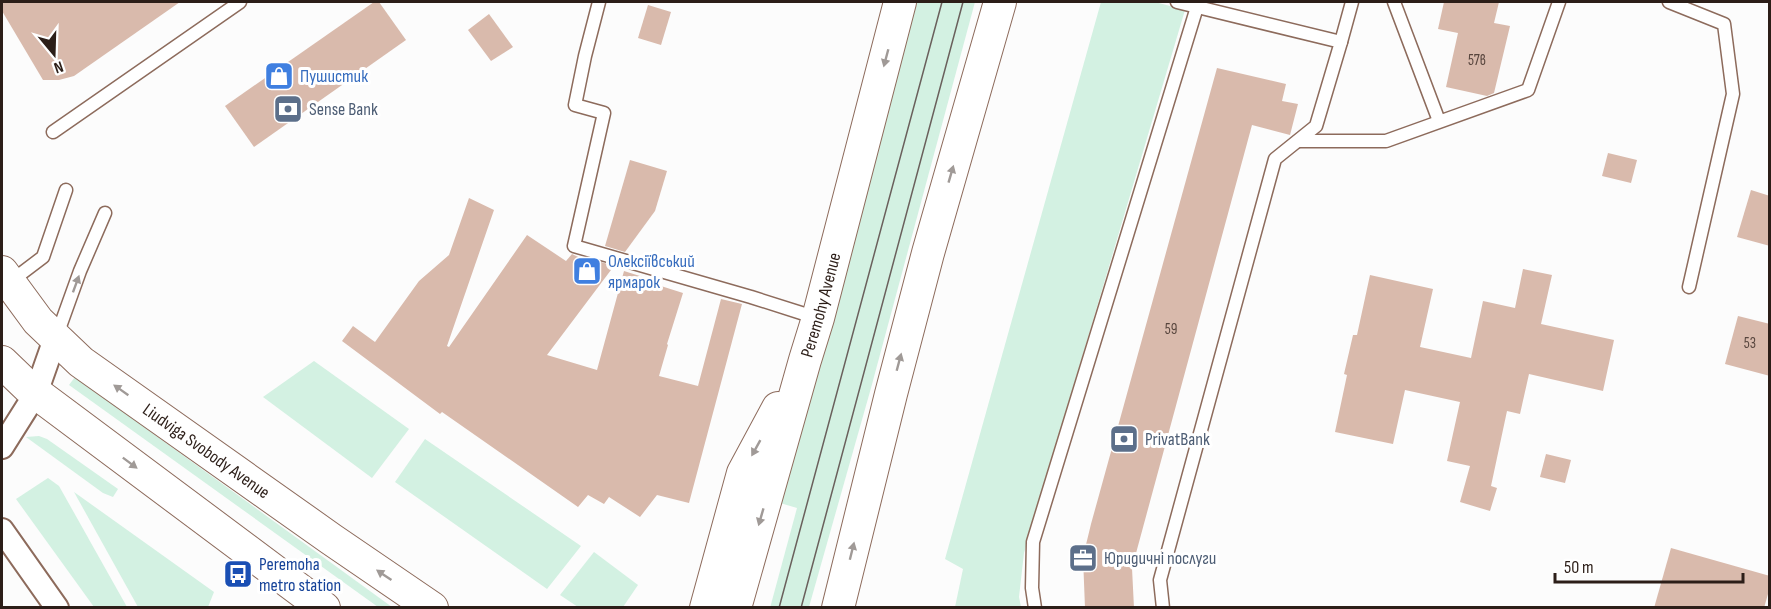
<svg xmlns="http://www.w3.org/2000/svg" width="1771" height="609" viewBox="0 0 1771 609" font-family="'Sofia Sans Condensed',sans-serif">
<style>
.green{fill:#d3f1e2}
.building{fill:#d9baac}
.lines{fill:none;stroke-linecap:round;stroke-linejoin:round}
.service-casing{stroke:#8d6b5c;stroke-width:15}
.minor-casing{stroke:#8d6b5c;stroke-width:26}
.secondary-casing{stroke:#8d6b5c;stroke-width:34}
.service{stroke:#fff;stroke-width:12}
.minor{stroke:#fff;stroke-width:22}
.secondary{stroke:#fff;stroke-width:32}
.tram{stroke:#6a605c;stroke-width:1.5}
.oneway{fill:#a09a97}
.labels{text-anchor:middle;stroke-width:6;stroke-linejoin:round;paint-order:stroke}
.number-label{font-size:15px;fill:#57453d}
.shop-label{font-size:18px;fill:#366cbe;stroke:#fff;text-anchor:start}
.service-label{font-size:18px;fill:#4e5e75;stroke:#fff;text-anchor:start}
.street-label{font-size:18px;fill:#2c1e18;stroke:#fff}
.transit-label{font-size:18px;fill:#164399;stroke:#fff;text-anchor:start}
</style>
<rect width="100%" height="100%" fill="#fcfcfc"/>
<g class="green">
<polygon points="917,2 975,2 871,388 809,607 770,608 797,508 780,503"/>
<polygon points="1101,2 1155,2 1185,10 1024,553 1019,597 1021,607 955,607 963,569 945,559"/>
<polygon points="314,361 409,429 372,478 263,397"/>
<polygon points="75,377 392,607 378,607 69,385"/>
<polygon points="39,436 47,439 118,489 113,497 103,493 26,437"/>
<polygon points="425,439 581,546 547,589 395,482"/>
<polygon points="48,478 59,486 127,607 94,607 16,499"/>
<polygon points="74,492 214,592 208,607 138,607"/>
<polygon points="594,552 638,585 623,607 578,607 560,595"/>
</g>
<g class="building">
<polygon points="2,2 180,2 74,76 59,80 43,80 2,11"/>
<polygon points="374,2 379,2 406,40 254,147 225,106"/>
<polygon points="1444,2 1499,2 1494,23 1510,26 1494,93 1487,96 1446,87 1458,33 1438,29"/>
<polygon points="648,5 671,12 661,45 638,38"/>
<polygon points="489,14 513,47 491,61 468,30"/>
<polygon points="1217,68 1286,84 1282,101 1298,104 1290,135 1252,125 1132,568 1134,608 1085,608 1083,557 1091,524"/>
<polygon points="1608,153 1637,160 1631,183 1602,176"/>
<polygon points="630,160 667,171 655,211 625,252 605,246"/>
<polygon points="1751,190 1770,196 1770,246 1737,237"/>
<polygon points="469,198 494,210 447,346 449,347 527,235 566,261 572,254 599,267 601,262 614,266 547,355 597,370 624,271 643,277 642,280 683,293 667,344 668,345 659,376 698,386 721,299 742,304 689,503 657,495 640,517 609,497 604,504 588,495 578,507 442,412 440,414 342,341 353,326 375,342 419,281 449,255"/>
<polygon points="1523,269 1552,275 1541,324 1614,340 1603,391 1529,374 1520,414 1507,411 1491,486 1497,488 1490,511 1460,502 1470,466 1447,461 1460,402 1405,390 1393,444 1335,432 1347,375 1344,374 1353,335 1357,335 1370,275 1433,289 1420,347 1471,358 1483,301 1515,308"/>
<polygon points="1738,316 1770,324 1770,376 1725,364"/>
<polygon points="1546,454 1571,460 1565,483 1540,477"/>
<polygon points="1671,548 1770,576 1770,587 1764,608 1654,608"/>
</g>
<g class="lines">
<g class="service-casing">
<g id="service">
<polyline points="599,2 585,56 575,105 604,113 574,246 751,297 817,318"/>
<polyline points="1394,2 1439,121"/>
<polyline points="1669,2 1724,24 1733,94 1689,287"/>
<polyline points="1341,42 1352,2"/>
<polyline points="53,132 240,2"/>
<polyline points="1298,141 1386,141 1528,90 1559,2"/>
<polyline points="10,282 43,257 66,190"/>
<polyline points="57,335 80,271 105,213"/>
<polyline points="1035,608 1032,588 1033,542 1197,7"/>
<polyline points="1163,608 1160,580 1275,159 1316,126 1341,42 1177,2"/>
</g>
</g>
<g class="minor-casing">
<g id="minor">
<polyline points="2,447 36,393 55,339"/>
<polyline points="2,530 57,608"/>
</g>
</g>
<g class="secondary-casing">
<g id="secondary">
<path id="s1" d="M2 272 38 321 81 362 331 539 432 608"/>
<polyline points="2,362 28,387 324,608"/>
<polyline points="706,608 743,473 778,408"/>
<path id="s2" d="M735 608 805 360 818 318 900 2"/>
<polyline points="838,608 891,394 928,253 1000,2"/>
</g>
</g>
<use href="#service" class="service"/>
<use href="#minor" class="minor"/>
<use href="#secondary" class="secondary"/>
<g class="tram">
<polyline points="779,608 942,2"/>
<polyline points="801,608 963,2"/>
</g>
</g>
<defs><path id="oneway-solid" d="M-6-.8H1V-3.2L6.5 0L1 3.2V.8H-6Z" transform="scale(1.5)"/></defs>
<g class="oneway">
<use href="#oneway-solid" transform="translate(886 58) rotate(105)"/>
<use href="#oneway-solid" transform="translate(951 174) rotate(-74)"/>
<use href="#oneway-solid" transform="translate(76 284) rotate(-70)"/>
<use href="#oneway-solid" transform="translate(899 362) rotate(-75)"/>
<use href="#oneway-solid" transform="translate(121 390) rotate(-145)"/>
<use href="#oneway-solid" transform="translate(756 448) rotate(119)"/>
<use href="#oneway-solid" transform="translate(130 463) rotate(37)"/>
<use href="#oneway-solid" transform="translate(761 517) rotate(106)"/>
<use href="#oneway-solid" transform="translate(852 551) rotate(-76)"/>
<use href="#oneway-solid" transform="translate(384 575) rotate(-146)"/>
</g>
<defs>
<g id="shop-square" transform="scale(1.5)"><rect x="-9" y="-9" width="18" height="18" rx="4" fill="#3f7fe0" stroke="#fff"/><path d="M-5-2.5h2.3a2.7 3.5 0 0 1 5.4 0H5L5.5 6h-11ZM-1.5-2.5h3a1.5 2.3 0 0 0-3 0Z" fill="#fff"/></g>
<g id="bank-square" transform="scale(1.5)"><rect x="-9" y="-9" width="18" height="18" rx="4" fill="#5c6f8a" stroke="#fff"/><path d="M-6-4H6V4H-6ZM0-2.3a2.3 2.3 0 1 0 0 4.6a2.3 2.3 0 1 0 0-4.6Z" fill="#fff"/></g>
<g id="office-square" transform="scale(1.5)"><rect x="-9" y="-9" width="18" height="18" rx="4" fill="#5c6f8a" stroke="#fff"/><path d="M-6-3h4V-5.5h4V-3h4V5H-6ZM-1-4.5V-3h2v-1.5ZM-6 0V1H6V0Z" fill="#fff"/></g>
<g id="bus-square" transform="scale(1.5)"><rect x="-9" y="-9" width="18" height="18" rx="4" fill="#1a4fb4" stroke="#fff"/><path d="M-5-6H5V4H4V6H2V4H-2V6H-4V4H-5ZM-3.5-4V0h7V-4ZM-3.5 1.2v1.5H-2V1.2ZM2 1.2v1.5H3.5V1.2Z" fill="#fff"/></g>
</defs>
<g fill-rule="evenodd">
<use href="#shop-square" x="279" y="76"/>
<use href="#bank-square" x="288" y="109"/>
<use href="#shop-square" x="587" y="271"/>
<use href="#bank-square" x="1124" y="439"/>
<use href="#office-square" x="1083" y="558"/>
<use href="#bus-square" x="238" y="574"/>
</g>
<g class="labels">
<g class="number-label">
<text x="1477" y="65">57в</text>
<text x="1171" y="334">59</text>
<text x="1750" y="348">53</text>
</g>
<g class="shop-label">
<text x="300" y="82">Пушистик</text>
<text x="608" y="267">Олексіївський<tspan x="608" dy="21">ярмарок</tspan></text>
</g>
<g class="service-label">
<text x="309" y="115">Sense Bank</text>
<text x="1145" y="445">PrivatBank</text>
<text x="1104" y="564">Юридичні послуги</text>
</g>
<g class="street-label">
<text dy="6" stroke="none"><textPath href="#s2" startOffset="315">Peremohy Avenue</textPath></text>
<text dy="6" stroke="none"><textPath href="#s1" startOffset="274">Liudviga Svobody Avenue</textPath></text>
</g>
<g class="transit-label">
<text x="259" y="570">Peremoha<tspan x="259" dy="21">metro station</tspan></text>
</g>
</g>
<rect width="1771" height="609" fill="none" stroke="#2c1e18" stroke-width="6"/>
<g transform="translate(54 54) rotate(161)" stroke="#ffffff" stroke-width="4.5" paint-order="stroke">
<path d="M0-4.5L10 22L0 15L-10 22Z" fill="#2c1e18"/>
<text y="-9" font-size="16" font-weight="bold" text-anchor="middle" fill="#2c1e18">N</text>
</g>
<path d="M1555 573v9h188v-9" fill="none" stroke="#2c1e18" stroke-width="3"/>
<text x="1564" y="573" font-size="18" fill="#2c1e18" stroke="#ffffff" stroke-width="4.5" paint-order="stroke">50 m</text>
</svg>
